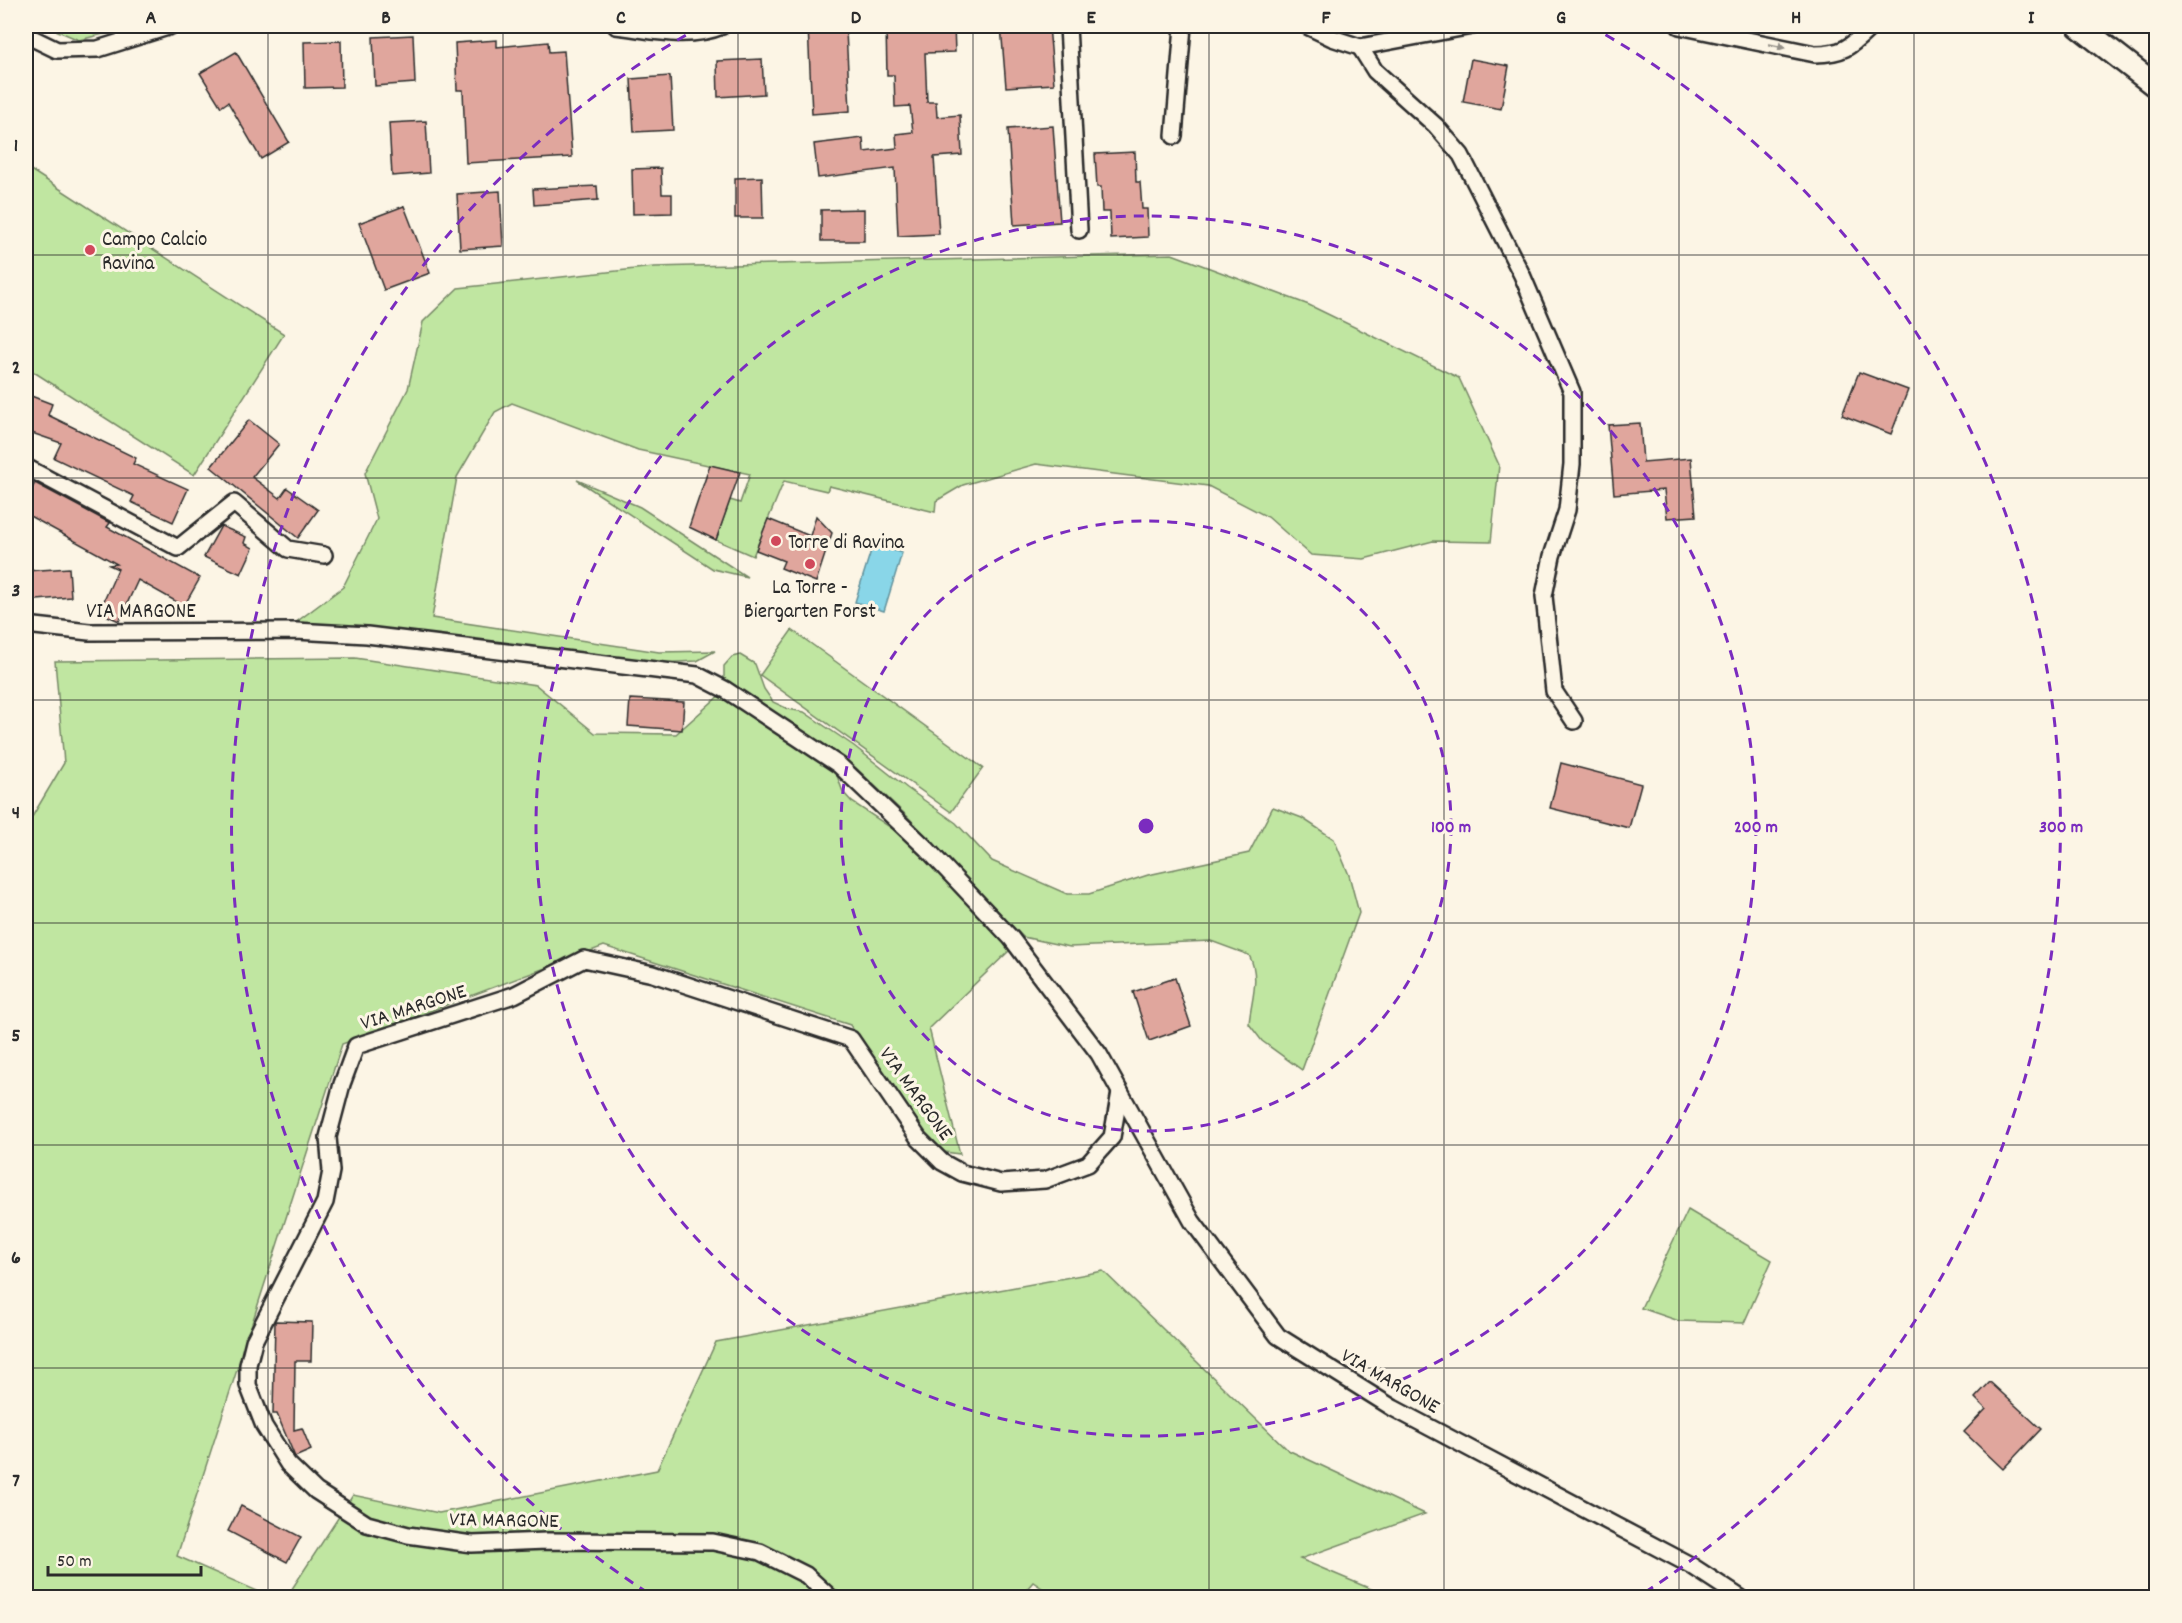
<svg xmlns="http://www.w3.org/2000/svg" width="2182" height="1623" viewBox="0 0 2182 1623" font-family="Dekko,sans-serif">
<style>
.green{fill:#c0e6a1;stroke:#768866;stroke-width:1.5}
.water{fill:#89d6e8;stroke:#63929c;stroke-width:1.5}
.building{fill:#e0a69d;stroke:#2b2b2b;stroke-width:1.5}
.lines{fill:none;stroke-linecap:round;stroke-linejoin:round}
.minor-casing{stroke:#2b2b2b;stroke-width:20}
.secondary-casing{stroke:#2b2b2b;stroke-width:27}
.minor{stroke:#fcf5e5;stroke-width:15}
.secondary{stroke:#fcf5e5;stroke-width:22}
.oneway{fill:#949088}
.grid{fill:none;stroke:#2b2b2b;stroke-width:1.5;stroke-opacity:0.55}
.ring{fill:none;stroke:#7b2cbf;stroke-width:3;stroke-dasharray:10 8}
.poi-dot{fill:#d1495b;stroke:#fcf5e5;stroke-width:2}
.labels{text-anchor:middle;stroke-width:6;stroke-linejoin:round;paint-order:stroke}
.poi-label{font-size:21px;fill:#2b2b2b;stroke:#fcf5e5;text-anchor:start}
.street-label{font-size:21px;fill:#2b2b2b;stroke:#fcf5e5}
.centre{fill:#7b2cbf;stroke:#fcf5e5;stroke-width:3}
.ring-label{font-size:18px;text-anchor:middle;font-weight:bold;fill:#7b2cbf;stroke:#fcf5e5;stroke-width:6;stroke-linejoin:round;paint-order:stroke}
.neatline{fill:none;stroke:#2b2b2b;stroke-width:2}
.grid-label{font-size:20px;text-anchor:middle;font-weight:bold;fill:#2b2b2b}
</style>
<rect width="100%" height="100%" fill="#fcf5e5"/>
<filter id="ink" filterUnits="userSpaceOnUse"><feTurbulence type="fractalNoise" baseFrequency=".0167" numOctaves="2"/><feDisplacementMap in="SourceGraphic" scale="12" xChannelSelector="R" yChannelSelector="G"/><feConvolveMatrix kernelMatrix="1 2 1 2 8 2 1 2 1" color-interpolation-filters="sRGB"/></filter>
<g filter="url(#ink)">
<g class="green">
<polygon points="46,26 137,26 79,40"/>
<polygon points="26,167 284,334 194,475 26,367"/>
<polygon points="1172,254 1309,305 1459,378 1499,465 1491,542 1433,541 1364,559 1311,555 1268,517 1208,486 1036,464 963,485 936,501 935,512 829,486 827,491 784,481 753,556 716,540 730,500 740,503 750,474 638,450 512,403 495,412 457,477 432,618 659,652 715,651 697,661 659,663 295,623 343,587 377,519 365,473 408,389 423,322 458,288 654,267"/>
<polygon points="577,480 640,507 747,577 713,569"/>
<polygon points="792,630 983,768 951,812 760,675"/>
<path d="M740 655 755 664 764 689 773 702 788 709 804 712 854 746 907 788 956 823 992 861 1067 894H1089L1148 875 1249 853 1273 807 1302 818 1334 839 1349 875 1359 913 1302 1070 1262 1041 1249 1024C1251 1000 1261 978 1249 955L1211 941 1070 947 1023 937 907 816 855 767 730 684 724 678V666L732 657Z"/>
<polygon points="355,658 536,685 595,733 676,734 721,694 835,770 843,792 852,802 908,839 1010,950 929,1028 960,1154 945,1152 924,1135 850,1025 604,946 342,1044 177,1556 271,1597 26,1598 26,827 64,763 55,661"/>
<polygon points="1688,1210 1772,1260 1744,1323 1679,1321 1641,1308"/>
<polygon points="1103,1271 1288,1450 1425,1514 1300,1559 1390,1597 1057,1598 1033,1582 1019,1598 286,1598 353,1495 439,1513 657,1470 716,1342"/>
</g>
<polygon class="water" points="873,544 902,553 884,611 855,602"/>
<g class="building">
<polygon points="808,26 841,26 841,31 846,31 850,111 812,114"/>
<polygon points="886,26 954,26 955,52 925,53 927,102 936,102 937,117 960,115 962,155 934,157 939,234 898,236 895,168 818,178 814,144 863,138 864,152 897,148 896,134 913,132 910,106 895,107 894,75 887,75"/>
<polygon points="1001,26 1049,26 1054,84 1006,87"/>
<polygon points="413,35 415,83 375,86 373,37"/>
<polygon points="497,40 497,47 548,42 549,52 564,51 572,157 466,163 463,90 457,90 455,43"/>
<polygon points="341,41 342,87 305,88 304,42"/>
<polygon points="236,52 289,142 261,159 228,102 221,107 200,73"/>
<polygon points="762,59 764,94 718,97 717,61"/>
<polygon points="1471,59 1509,66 1501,109 1463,102"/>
<polygon points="670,76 673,130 634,132 631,79"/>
<polygon points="426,121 429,173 392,176 389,123"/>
<polygon points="1053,126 1060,222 1014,225 1008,129"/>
<polygon points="1135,152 1136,182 1140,182 1142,209 1147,209 1148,237 1111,239 1110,212 1102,212 1101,187 1097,187 1095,154"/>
<polygon points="661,168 662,194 672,194 672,213 633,214 632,169"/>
<polygon points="762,177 763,218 735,218 735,178"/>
<polygon points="597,186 598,200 534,205 533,189"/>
<polygon points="500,191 503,246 460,249 457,194"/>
<polygon points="404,206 430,273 384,290 359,223"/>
<polygon points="864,209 864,241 821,241 821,210"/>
<polygon points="1859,372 1908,390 1891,434 1842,415"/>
<polygon points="26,394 52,404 48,415 136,458 133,464 188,489 173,522 131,502 134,496 54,458 61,443 26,431"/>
<polygon points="249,420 279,444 252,477 280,498 287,488 318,510 298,538 211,467"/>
<polygon points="1640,423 1643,462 1691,458 1696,516 1667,518 1664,490 1614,494 1608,425"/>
<polygon points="710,465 740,472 716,540 689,527"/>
<polygon points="35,483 110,523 107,527 200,578 184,606 138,580 119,621 99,612 118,569 109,565 117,564 26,514 26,500"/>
<polygon points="816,516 832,533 816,582 781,568 784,561 756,550 768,519 810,536"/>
<polygon points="221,526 246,537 244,543 253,548 241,574 204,557"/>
<polygon points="69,568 71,597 26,601 26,571"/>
<polygon points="630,699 684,702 682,730 628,726"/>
<polygon points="1561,763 1641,784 1629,828 1550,808"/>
<polygon points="1175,978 1191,1026 1149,1041 1133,992"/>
<polygon points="275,1321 312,1322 311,1361 295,1361 294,1430 302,1428 311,1450 295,1457 277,1414 273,1414"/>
<polygon points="1990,1382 2041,1429 2003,1469 1964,1432 1986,1409 1975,1398"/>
<polygon points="241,1506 301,1537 287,1562 228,1531"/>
</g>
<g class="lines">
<g class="minor-casing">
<g id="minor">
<path d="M616 26C651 30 689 40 722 26"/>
<polyline points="1068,26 1079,230"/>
<polyline points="1307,26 1332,38 1360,47 1472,26"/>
<path d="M1679 26 1815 54C1845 54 1851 46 1872 26"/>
<polyline points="26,35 57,50 98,49 171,26"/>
<polyline points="1360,47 1375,71 1436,126 1461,155 1522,275 1572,392 1572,464 1567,510 1552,556 1544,596 1554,691 1574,721"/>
<polyline points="1174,136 1183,26"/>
<polyline points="26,467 178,548 234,503 288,549 324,555"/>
<polyline points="26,625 89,632 296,631 367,635 697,675 726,690 839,765 927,849 1011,938 1099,1054 1192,1221 1278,1336 1393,1408 1692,1566 1741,1598"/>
<polyline points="831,1598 806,1575 760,1552 713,1542 547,1541 472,1544 408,1535 367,1524 316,1491 288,1464 264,1426 248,1385 248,1365 254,1341 325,1202 331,1171 328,1137 342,1084 356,1046 514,995 584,959 653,974 851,1039 919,1139 942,1162 962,1173 1001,1183 1045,1180 1088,1164 1112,1137 1120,1092"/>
</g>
</g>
<g class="secondary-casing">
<polyline id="secondary" points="2079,26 2156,86"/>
</g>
<use href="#minor" class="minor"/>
<use href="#secondary" class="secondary"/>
</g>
<defs><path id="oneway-solid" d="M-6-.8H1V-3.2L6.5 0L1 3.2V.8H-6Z" transform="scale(1.5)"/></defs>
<use class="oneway" href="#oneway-solid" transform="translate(1777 46) rotate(12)"/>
</g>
<path class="grid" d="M268 26V1598M503 26V1598M738 26V1598M973 26V1598M1209 26V1598M1444 26V1598M1679 26V1598M1914 26V1598M26 255H2156M26 478H2156M26 700H2156M26 923H2156M26 1145H2156M26 1368H2156"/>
<g class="ring">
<circle cx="1146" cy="826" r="305"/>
<circle cx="1146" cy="826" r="610"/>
<path d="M648 1593A915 915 0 0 1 702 26M1590 26A915 915 0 0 1 1644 1593"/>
</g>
<g class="poi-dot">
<circle cx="90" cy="250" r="6"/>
<circle cx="776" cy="541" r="6"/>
<circle cx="810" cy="564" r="6"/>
</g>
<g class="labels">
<g class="poi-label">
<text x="102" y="245">Campo Calcio<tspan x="102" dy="24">Ravina</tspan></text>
<text x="788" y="548">Torre di Ravina</text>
<text x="810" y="593" text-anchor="middle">La Torre -<tspan x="810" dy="24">Biergarten Forst</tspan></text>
</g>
<g class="street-label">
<text x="141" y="617">VIA MARGONE</text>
<text transform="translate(413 1006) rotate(-18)" y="7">VIA MARGONE</text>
<text transform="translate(917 1093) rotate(54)" y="7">VIA MARGONE</text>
<text transform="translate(1391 1380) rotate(30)" y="7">VIA MARGONE</text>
<text transform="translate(504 1519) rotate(1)" y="7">VIA MARGONE</text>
</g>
</g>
<circle cx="1146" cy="826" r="9" class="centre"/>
<g class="ring-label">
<text x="1451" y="832">100 m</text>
<text x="1756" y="832">200 m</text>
<text x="2061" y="832">300 m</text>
</g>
<rect width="2182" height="1623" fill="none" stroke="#fcf5e5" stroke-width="66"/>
<path d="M48 1566v9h153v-9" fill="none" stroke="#2b2b2b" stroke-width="3"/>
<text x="57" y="1566" font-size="18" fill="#2b2b2b" stroke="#fcf5e5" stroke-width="4.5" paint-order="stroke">50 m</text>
<rect x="33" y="33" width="2116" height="1557" class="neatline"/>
<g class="grid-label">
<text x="151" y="23">A</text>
<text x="386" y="23">B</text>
<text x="621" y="23">C</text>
<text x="856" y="23">D</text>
<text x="1091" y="23">E</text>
<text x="1326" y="23">F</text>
<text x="1561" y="23">G</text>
<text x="1796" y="23">H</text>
<text x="2031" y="23">I</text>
<text x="16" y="151">1</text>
<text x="16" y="373">2</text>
<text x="16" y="596">3</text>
<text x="16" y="818">4</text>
<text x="16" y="1041">5</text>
<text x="16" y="1263">6</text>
<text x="16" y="1486">7</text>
</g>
</svg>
